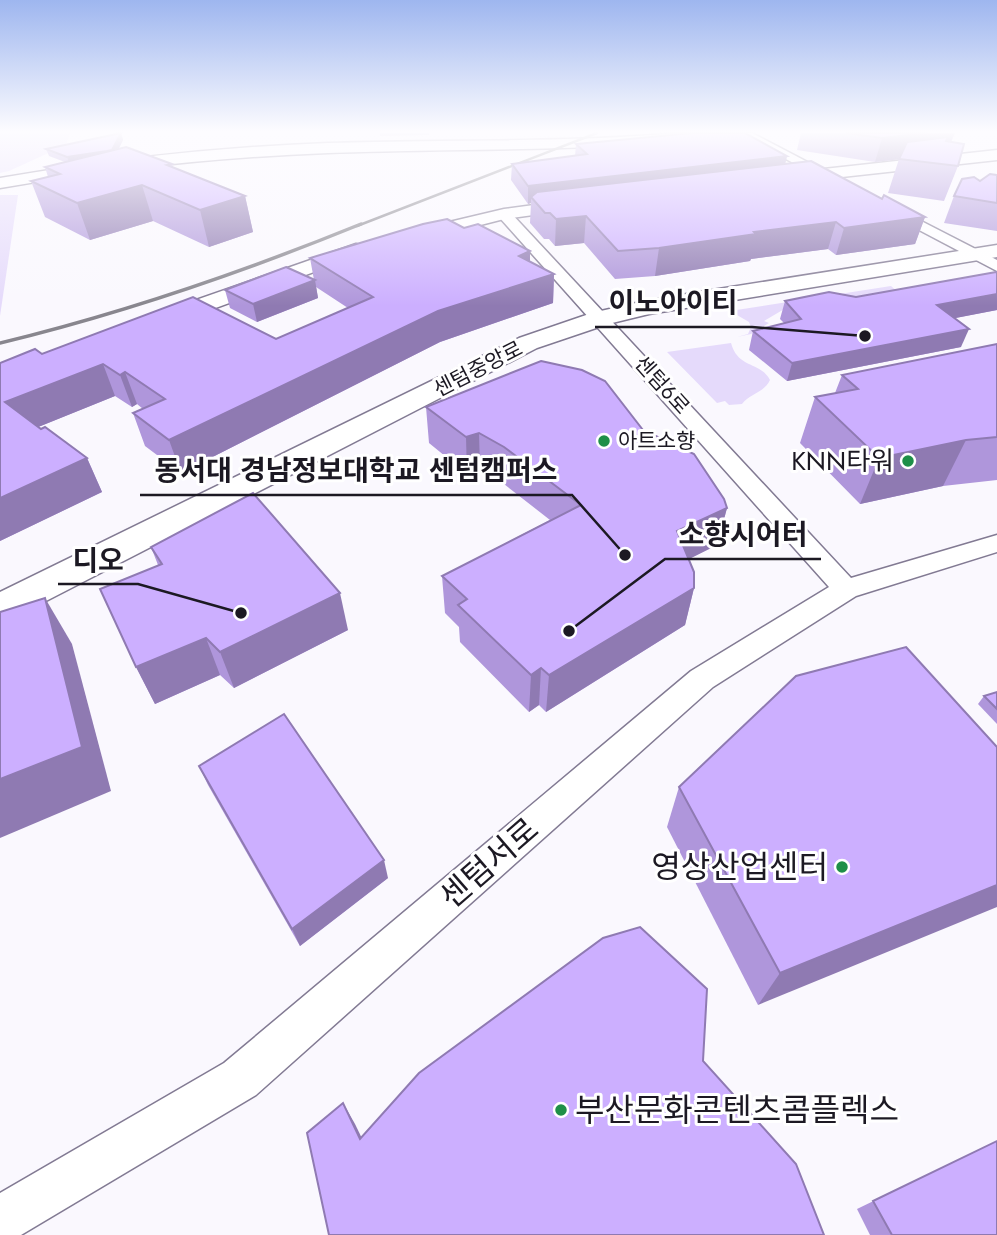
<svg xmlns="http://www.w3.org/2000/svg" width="997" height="1235" viewBox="0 0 997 1235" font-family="Jost,'Noto Sans KR',sans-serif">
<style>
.green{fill:#e5dafb}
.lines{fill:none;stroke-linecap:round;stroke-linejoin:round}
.minor-casing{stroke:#827a93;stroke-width:3}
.tertiary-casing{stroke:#827a93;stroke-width:3}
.secondary-casing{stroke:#827a93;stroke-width:3}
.minor{fill:#fff;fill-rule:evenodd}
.tertiary{fill:#fff;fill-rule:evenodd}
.secondary{fill:#fff;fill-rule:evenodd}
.rail-far1{stroke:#88868e;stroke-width:2.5}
.rail{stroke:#88868e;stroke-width:3.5}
.wall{fill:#af96db}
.shaded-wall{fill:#8f7ab2}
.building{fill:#ccafff;stroke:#8f7ab2;stroke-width:2}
.poi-dot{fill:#1e8f48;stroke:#fff;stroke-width:2.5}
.labels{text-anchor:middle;stroke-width:6;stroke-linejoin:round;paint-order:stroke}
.far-street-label{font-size:21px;fill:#1c1923;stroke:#fff}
.far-poi-label{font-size:21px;fill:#1c1923;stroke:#fff;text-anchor:start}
.poi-label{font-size:26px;fill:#1c1923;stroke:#fff;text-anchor:end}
.near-street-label{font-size:32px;fill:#1c1923;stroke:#fff}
.near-poi-label{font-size:32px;fill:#1c1923;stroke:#fff;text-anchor:end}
.leader{fill:none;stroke:#1c1923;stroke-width:2.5}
.callout-dot{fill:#1c1923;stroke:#fff;stroke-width:2.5}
.callout-label{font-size:28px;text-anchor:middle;font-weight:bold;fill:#1c1923;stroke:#fff;stroke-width:6;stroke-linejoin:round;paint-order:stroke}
</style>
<rect width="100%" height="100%" fill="#faf8fe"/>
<g class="green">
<polygon points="0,133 70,133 66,145 9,171 0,173"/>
<polygon points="0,195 18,195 0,316"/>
<polygon points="891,286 900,294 786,308 764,321 769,323 751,334 737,337 748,334 751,327 749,322 730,311"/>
<path d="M731 343C738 369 760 361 770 380 764 393 750 393 742 404L729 405 725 401 717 403 667 352Z"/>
</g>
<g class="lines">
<g class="minor-casing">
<g id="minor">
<polygon points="737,133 752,133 840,179 834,183 829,182"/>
<polygon points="888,204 997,260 997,271 883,211 883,205"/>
<polygon points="504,210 509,211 851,578 997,535 997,552 856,596 713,687 256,1095 21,1235 0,1235 0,1193 224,1063 691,671 829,587 499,217 499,211"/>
</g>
</g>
<g class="tertiary-casing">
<g id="tertiary">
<polygon points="997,150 997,160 787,183 779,178 787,173"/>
<polygon points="578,199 584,200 587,204 584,208 504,219 414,242 405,236 407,232 504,209"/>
<polygon points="356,244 363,246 366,250 363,254 169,325 153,325 150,320 153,315"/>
</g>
</g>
<g class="secondary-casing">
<g id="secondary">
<path d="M679 133H735L727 138C594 152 461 148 328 153 218 157 109 169 0 188V178C108 159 218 147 328 143 445 139 562 143 679 133Z"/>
<polygon points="997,245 997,257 649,314 608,324 537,348 13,618 0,622 0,592 519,338 592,313 649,300"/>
</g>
</g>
<use href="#minor" class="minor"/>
<use href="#tertiary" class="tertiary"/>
<use href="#secondary" class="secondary"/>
<polyline class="rail-far1" points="357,226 597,133"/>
<path class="rail" d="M0 343C124 313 243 272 361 224"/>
</g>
<g class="wall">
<polygon points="121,133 123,140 119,148 172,164 173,167 245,196 253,232 209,247 153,221 90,240 45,217 31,181 48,177 45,167 65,162 49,156 46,149"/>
<polygon points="380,133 429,133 429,135 380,136"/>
<polygon points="801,133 955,133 951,142 958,166 944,201 888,193 899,159 875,162 797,150"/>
<polygon points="576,144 787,156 785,164 882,199 925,217 915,244 836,255 828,249 751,259 750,261 655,276 615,279 584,243 555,246 549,239 544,239 530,223 531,203 528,204 511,180 512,164 575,156"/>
<polygon points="997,175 997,231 944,223 954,196 980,181"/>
<polygon points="464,228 530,251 530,262 554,274 553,303 440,342 181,473 145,446 133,413 143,409 137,404 132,407 115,396 38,427 87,458 102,492 0,541 42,354 276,339 348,308 316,287 318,298 257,322 230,308 225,290 314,280 310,258"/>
<polygon points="997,272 997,310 955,318 961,347 787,381 749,350 753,331 784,323 780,319 785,301 856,297"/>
<polygon points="997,344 997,480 943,486 860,504 800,443 815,397 835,393 842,375"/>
<polygon points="426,407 643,430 727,508 717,545 689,559 694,588 685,625 546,712 539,705 529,712 460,642 459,627 445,613 442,576 550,520 504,484 480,469 467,474 429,443"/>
<polygon points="151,547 348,630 234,688 220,675 155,704 136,667 158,565"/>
<polygon points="997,692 997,724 978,704 984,696"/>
<polygon points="997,747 758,1005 667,827 679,787"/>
<polygon points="199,766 388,878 300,946 208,785"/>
<polygon points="997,1141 997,1235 870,1235 857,1209"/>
</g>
<g class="shaded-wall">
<polygon points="121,133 123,140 114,158 70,164 67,157"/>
<polygon points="926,133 955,133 945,154 875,162 882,138"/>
<polygon points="787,156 783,173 531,197 531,203 528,204 528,186"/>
<polygon points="142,185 153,221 90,240 77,203"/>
<polygon points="245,196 253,232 209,247 200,210"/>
<polygon points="586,216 584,243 555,246 556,219"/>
<polygon points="925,217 915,244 836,255 844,228"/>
<polygon points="836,222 828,249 751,259 750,261 655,276 659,248 754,232"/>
<polygon points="530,251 530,279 519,256"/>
<polygon points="554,274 553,303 440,342 181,473 169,440 438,311"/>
<polygon points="315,280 318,298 257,322 253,304"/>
<polygon points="997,294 997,310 930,323 937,305"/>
<polygon points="969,329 961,347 787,381 792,363"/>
<polygon points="103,364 115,396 21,434 5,402"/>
<polygon points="125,372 137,404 132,407 120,375"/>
<polygon points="479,433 480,469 467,474 466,437"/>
<polygon points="966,440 943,486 860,504 879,458"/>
<polygon points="87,458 102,492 0,541 0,498"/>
<polygon points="727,508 717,545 669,569 677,531"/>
<polygon points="694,588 685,625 546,712 549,675"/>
<polygon points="340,593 348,630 234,688 220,652"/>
<polygon points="45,598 72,644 111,791 0,838 0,779"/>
<polygon points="206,638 220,675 155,704 136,667"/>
<polygon points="541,668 539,705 529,712 531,675"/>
<polygon points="384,860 388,878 300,946 292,929"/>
<polygon points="997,885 997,907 758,1005 780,973"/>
<polygon points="343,1103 355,1124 371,1157 360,1139"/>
</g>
<g class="building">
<polygon points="121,133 112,150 107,151 67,157 46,149"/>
<polygon points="692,133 745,133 787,156 528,186 512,164 587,154 576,144"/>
<polygon points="846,133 926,133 882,138"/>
<polygon points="948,137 946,141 964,144 958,166 899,159 907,142"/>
<polygon points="126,147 172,164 167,165 245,196 200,210 142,185 77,203 31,181 60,174 45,167"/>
<polygon points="811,161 882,199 884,195 925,217 844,228 836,222 754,232 756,234 659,248 618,251 586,216 556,219 550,213 545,213 531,197 537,192"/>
<polygon points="990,174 997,175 997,203 954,196 962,179 974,177 980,181"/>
<polygon points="447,219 464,228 478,224 530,251 519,256 554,274 438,311 169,440 133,413 165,399 125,372 120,375 103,364 5,402 41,429 45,427 87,458 0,498 0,363 35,349 42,354 193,297 276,339 373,297 310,258 423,224"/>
<polygon points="286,267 315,280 253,304 225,290"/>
<polygon points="996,272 997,272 997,294 937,305 969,329 792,363 753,331 801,319 785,301 829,292 856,297"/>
<polygon points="997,344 997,437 966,440 879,458 815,397 858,389 842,375"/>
<polygon points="541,361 582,370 605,381 643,430 694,454 724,499 727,508 677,531 694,572 694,588 549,675 541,668 531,675 458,605 467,599 442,576 581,505 504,447 479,433 466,437 426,407"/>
<polygon points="253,493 340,593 220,652 206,638 136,667 100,589 162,564 151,547"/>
<polygon points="45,598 82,747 0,779 0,612"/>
<polygon points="906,647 997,747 997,885 780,973 679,787 796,676"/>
<polygon points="997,692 997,709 984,696"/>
<polygon points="284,714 384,860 292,929 199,766"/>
<polygon points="640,927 707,989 703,1061 796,1164 824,1235 329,1235 307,1133 343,1103 360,1139 419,1073 603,938"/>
<polygon points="997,1141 997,1235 892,1235 873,1201"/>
</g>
<linearGradient id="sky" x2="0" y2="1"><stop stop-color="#9eb6ef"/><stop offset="0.43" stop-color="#fdfcff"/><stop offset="1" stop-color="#fdfcff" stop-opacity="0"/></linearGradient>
<rect width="997" height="306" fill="url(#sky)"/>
<g class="poi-dot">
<circle cx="604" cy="441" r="7"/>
<circle cx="908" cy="461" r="7"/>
<circle cx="842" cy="867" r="7"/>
<circle cx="561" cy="1110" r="7"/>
</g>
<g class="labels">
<g class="far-street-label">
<text transform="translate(478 369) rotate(-27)" y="7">센텀중앙로</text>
<text transform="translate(662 385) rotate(48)" y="7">센텀6로</text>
</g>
<g class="far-poi-label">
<text x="618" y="448">아트소향</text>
</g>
<g class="poi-label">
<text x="894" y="470">KNN타워</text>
</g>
<g class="near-street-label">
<text transform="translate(489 863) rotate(-41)" y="11">센텀서로</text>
</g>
<g class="near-poi-label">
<text x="828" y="878">영상산업센터</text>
<text x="575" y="1121" text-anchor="start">부산문화콘텐츠콤플렉스</text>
</g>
</g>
<path class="leader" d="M865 336L752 327H595M625 555L572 495H140M569 631L665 559H821M241 613L138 584H58"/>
<g class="callout-dot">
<circle cx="865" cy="336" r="7"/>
<circle cx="625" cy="555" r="7"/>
<circle cx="569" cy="631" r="7"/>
<circle cx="241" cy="613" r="7"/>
</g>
<g class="callout-label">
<text x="673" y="312">이노아이티</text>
<text x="356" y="480">동서대 경남정보대학교 센텀캠퍼스</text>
<text x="743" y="544">소향시어터</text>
<text x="98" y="570">디오</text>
</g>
</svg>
